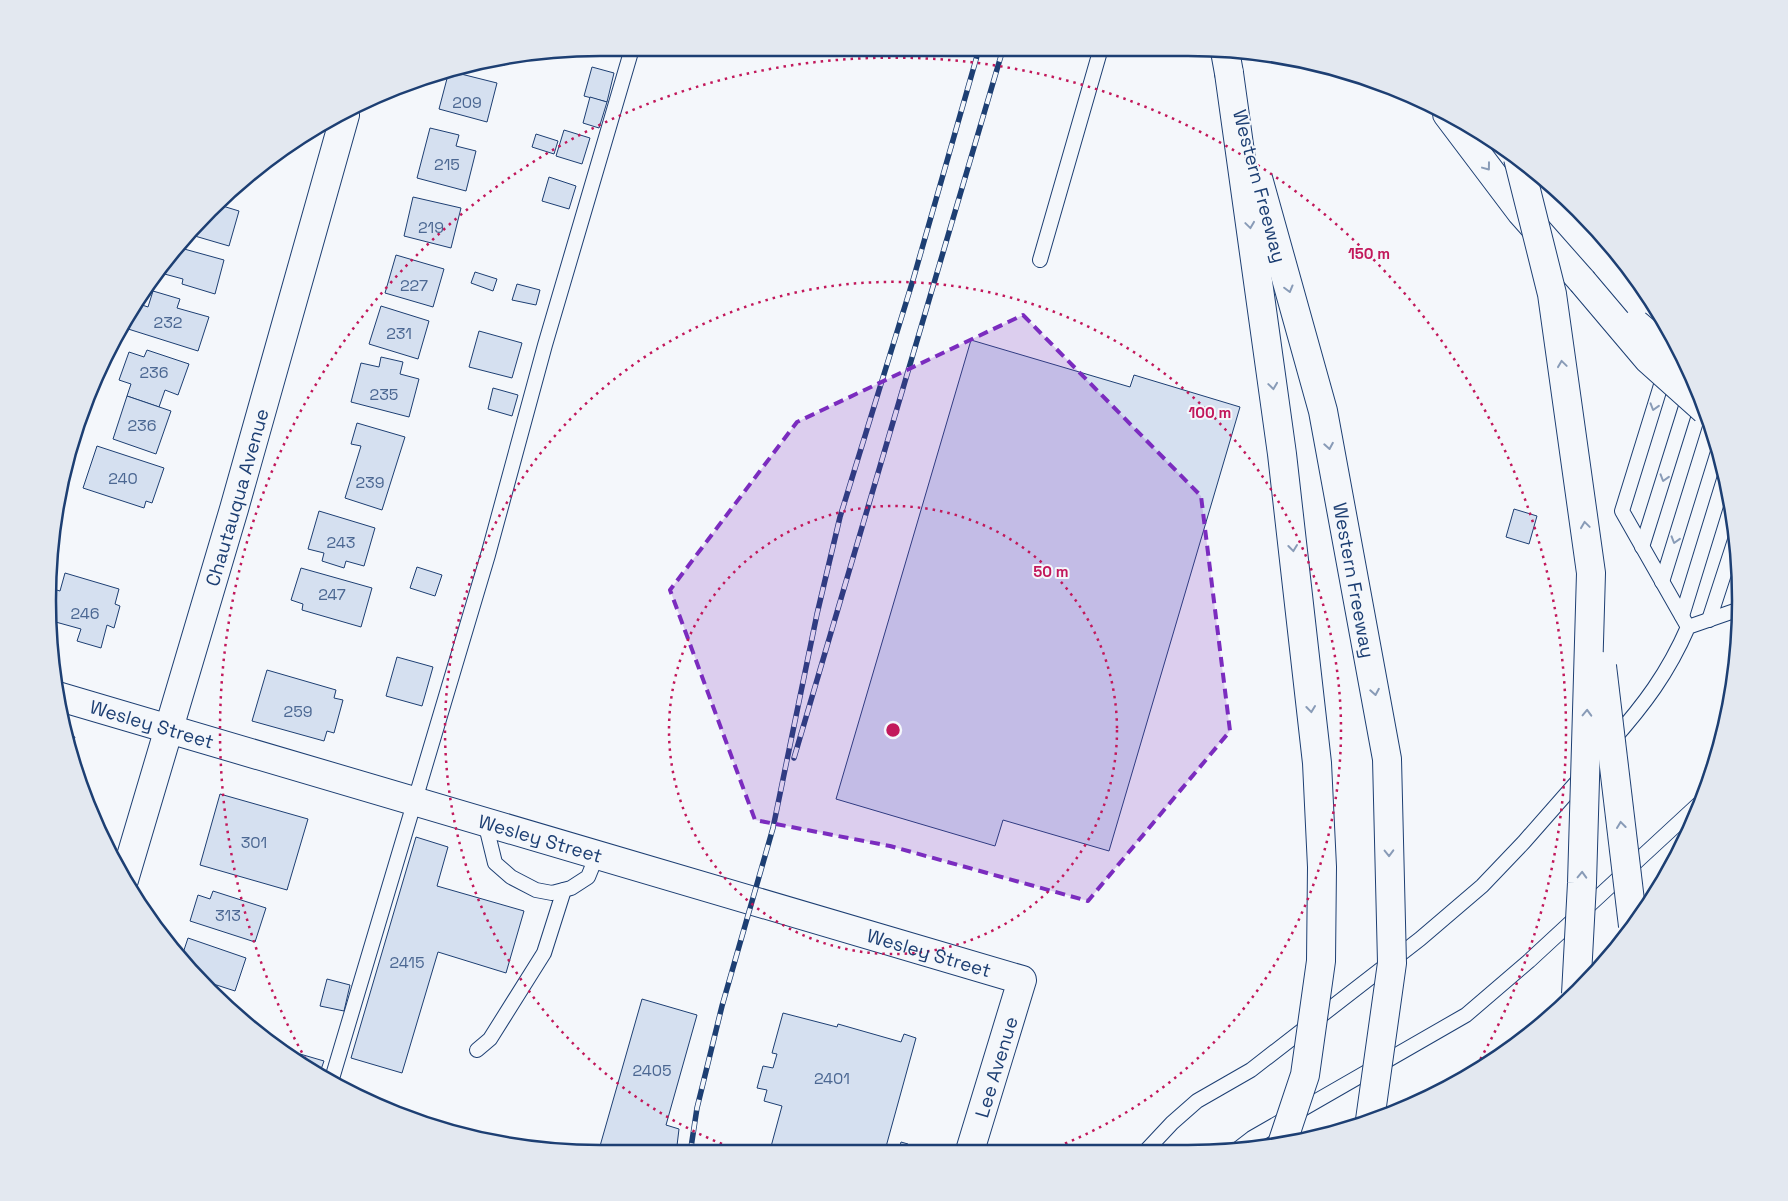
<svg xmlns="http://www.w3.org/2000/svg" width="1788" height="1201" viewBox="0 0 1788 1201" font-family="'Space Grotesk',sans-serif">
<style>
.building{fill:#d5e0f0;stroke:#1d3f73}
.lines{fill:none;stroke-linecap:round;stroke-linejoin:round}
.service-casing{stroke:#1d3f73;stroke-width:16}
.minor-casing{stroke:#1d3f73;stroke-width:30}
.motorway-casing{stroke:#1d3f73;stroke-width:30}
.service{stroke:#f4f7fb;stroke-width:14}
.minor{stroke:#f4f7fb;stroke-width:28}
.motorway{stroke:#f4f7fb;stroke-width:28}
.rail-casing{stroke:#1d3f73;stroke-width:5.5}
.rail{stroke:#f4f7fb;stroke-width:4;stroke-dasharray:11;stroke-linecap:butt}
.motorway-bridge-casing{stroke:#1d3f73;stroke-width:30;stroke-linecap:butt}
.motorway-bridge{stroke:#f4f7fb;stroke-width:28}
.oneway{stroke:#889bb7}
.marked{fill:#7b2cbf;fill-opacity:0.2;stroke:#7b2cbf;stroke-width:4;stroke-dasharray:10 6;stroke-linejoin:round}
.ring{fill:none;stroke:#c2185b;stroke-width:2.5;stroke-dasharray:2.5 5}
.labels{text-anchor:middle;stroke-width:4;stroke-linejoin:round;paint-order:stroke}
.number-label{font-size:16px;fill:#4b6792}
.street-label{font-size:19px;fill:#1d3f73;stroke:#f4f7fb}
.rim{fill:none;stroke:#1d3f73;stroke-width:2.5}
.centre{fill:#c2185b;stroke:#f4f7fb;stroke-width:2.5}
.ring-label{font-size:15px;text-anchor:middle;font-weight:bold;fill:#c2185b;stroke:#f4f7fb;stroke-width:4;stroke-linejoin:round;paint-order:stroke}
</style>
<rect width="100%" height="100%" fill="#f4f7fb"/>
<g class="building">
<polygon points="507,57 505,65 489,61"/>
<polygon points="592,67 614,73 607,102 584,96"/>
<polygon points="449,71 497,83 487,122 439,109"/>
<polygon points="590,97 607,102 599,128 583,123"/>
<polygon points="430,128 459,135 456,146 476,151 466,191 417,178"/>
<polygon points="564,130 590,138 582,164 556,156"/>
<polygon points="536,134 558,141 554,154 532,147"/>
<polygon points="549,177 576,186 569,209 542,201"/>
<polygon points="413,197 461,208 451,248 404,236"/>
<polygon points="216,204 239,211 229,246 188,234"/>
<polygon points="177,247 224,260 215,294 182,284 183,279 157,272"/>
<polygon points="396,255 444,269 433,307 385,293"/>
<polygon points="475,272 497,279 493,291 471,283"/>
<polygon points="517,284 540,290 536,305 512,300"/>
<polygon points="153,291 180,299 177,308 209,317 198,351 125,328 139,304 148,307"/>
<polygon points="381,306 429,321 418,359 369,344"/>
<polygon points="479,331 522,343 512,378 469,367"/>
<polygon points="971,340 1130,387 1134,375 1240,407 1109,851 1003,820 995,846 836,799"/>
<polygon points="147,350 189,364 178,395 165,390 159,407 127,396 131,384 119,380 129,352 144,357"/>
<polygon points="381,357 403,362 400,374 419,379 409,417 351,402 361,363 379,367"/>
<polygon points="493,388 518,395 512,416 488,409"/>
<polygon points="127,396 171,411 156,454 113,439"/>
<polygon points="357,423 405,437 382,510 345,498 361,446 351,444"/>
<polygon points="97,446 164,468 152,503 146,501 144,508 83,488"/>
<polygon points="1514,509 1537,516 1529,544 1506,537"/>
<polygon points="319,511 375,528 364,566 346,561 344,568 322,561 324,553 308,549"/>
<polygon points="417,567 442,575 435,596 410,588"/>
<polygon points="301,568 372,588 361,627 302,610 303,604 291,600"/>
<polygon points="65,573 119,589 115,604 120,606 114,628 107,625 101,648 77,641 81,629 52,621 50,588 60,591"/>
<polygon points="397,657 433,667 422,706 386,696"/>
<polygon points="267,670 336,690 334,698 343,700 334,733 327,731 324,741 252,721"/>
<polygon points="65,734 75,737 70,753"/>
<polygon points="220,794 308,819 287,890 200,865"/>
<polygon points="416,837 448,847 437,886 524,911 506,973 438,952 402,1073 351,1058"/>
<polygon points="213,891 266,908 255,942 190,921 198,895 210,899"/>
<polygon points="188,938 246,958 235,991 201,980 182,956"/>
<polygon points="327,979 350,985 344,1011 320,1006"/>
<polygon points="642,999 697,1015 666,1125 679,1129 676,1154 598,1153"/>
<polygon points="230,1008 243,1012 242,1018"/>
<polygon points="783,1013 837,1027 838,1024 901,1042 904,1034 916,1038 884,1154 769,1154 782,1106 764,1101 767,1090 757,1088 763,1066 773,1068 777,1054 772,1053"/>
<polygon points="300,1054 324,1061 319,1075 297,1063"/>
<polygon points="901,1142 908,1144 905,1154 898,1154"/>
</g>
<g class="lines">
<g class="service-casing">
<g id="service">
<polyline points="1040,260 1101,48"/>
<polyline points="1665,372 1622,511 1688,627"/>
<polyline points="1642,547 1694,381"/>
<polyline points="1662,582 1710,427"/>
<polyline points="1682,616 1725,476"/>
<polyline points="1709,620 1735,540"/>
<path d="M1611 742C1644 705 1668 673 1688 627L1740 609"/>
<polyline points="485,822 495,863 511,877 536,890 552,893 571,888 588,877 597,855"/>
<polyline points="477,1050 490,1039 544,953 564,890"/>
<polyline points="331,1082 488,555 545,345 631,52"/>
<polyline points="1239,1148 1252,1138 1466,1015 1529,961 1702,801"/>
<polyline points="1143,1154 1172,1123 1197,1101 1251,1070 1420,939 1482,886 1524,842 1582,776"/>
</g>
</g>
<g class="minor-casing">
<g id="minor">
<path id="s1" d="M57 696 1022 980 969 1154"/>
<path id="s2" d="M124 880 234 509 345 115"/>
</g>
</g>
<g class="motorway-casing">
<g id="motorway">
<polyline points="1225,51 1229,73"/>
<polyline points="1447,114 1521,212 1582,281"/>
</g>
</g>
<use href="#service" class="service"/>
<use href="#minor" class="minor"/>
<use href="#motorway" class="motorway"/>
<g class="rail-casing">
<g id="rail">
<polyline points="794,758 1003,49"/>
<polyline points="690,1154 697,1108 722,1006 773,828 817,614 840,517 913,280 979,49"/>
</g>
</g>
<use href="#rail" class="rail"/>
<g class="motorway-bridge-casing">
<g id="motorway-bridge">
<polyline points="1229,73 1282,454 1317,763 1322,867 1321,961 1305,1075 1282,1144"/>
<polyline points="1518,158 1552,294 1591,573 1582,883 1576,994"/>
<path id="s3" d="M1258 178 1323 411 1387 759 1392 963 1370 1120"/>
<polyline points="1582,281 1648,359 1705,410"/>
<polyline points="1636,324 1687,367"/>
<polyline points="1602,666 1633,926"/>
</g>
</g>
<use href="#motorway-bridge" class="motorway-bridge"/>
</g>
<defs><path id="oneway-chevron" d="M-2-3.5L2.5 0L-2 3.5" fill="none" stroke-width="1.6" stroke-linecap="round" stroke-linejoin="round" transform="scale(1.25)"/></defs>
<g class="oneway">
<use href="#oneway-chevron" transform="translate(1487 167) rotate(53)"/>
<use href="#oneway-chevron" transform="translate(1250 225) rotate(82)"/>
<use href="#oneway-chevron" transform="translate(1289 289) rotate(75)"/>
<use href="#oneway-chevron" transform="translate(1562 364) rotate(-98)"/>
<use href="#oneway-chevron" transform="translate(1273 386) rotate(82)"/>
<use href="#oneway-chevron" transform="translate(1654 407) rotate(107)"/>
<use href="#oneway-chevron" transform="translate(1329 446) rotate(80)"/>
<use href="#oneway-chevron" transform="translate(1664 478) rotate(107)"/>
<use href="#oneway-chevron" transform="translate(1585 525) rotate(-98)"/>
<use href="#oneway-chevron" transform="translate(1675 540) rotate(107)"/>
<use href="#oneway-chevron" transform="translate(1293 548) rotate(83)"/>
<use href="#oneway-chevron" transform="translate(1375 692) rotate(80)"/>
<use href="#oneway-chevron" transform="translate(1311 709) rotate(83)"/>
<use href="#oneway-chevron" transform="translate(1587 713) rotate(-88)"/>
<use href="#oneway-chevron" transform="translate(1621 825) rotate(-97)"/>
<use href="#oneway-chevron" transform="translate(1389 853) rotate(89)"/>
<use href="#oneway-chevron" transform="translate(1582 875) rotate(-88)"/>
</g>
<path class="marked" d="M1023 315 1201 496 1230 731 1088 901 890 846 755 820 670 590 797 422Z"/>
<g class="ring">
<circle cx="893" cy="730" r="224"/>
<path d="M743 1152A448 448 0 1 1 1043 1152"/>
<path d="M313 1072A673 673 0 1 1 1473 1072"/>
</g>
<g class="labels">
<g class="number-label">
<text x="467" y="108">209</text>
<text x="447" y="170">215</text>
<text x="431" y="233">219</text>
<text x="414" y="291">227</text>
<text x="168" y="328">232</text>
<text x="399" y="339">231</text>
<text x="154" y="378">236</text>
<text x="384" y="400">235</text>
<text x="142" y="431">236</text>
<text x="123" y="484">240</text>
<text x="370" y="488">239</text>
<text x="341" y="548">243</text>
<text x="332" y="600">247</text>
<text x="85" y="619">246</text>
<text x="298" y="717">259</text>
<text x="254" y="848">301</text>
<text x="228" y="921">313</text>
<text x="407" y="968">2415</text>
<text x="652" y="1076">2405</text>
<text x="832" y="1084">2401</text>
</g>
<g class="street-label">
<text transform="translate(1260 186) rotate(75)" y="7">Western Freeway</text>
<text dy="7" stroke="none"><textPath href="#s2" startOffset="399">Chautauqua Avenue</textPath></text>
<text dy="7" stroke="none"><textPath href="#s3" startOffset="414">Western Freeway</textPath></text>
<text dy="7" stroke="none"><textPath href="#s1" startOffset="99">Wesley Street</textPath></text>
<text dy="7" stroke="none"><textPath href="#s1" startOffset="504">Wesley Street</textPath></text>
<text dy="7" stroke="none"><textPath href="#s1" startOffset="909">Wesley Street</textPath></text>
<text transform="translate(996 1067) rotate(-73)" y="7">Lee Avenue</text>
</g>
</g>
<path d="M0 0H1788V1201H0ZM600 56H1188A544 544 0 0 1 1732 600V601A544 544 0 0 1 1188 1145H600A544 544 0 0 1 56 601V600A544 544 0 0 1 600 56Z" fill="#e3e8f0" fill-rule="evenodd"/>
<path class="rim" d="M600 56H1188A544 544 0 0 1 1732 600V601A544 544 0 0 1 1188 1145H600A544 544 0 0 1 56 601V600A544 544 0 0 1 600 56Z"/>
<circle cx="893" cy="730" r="8" class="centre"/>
<g class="ring-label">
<text x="1369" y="259">150 m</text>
<text x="1210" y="418">100 m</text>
<text x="1051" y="577">50 m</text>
</g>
</svg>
